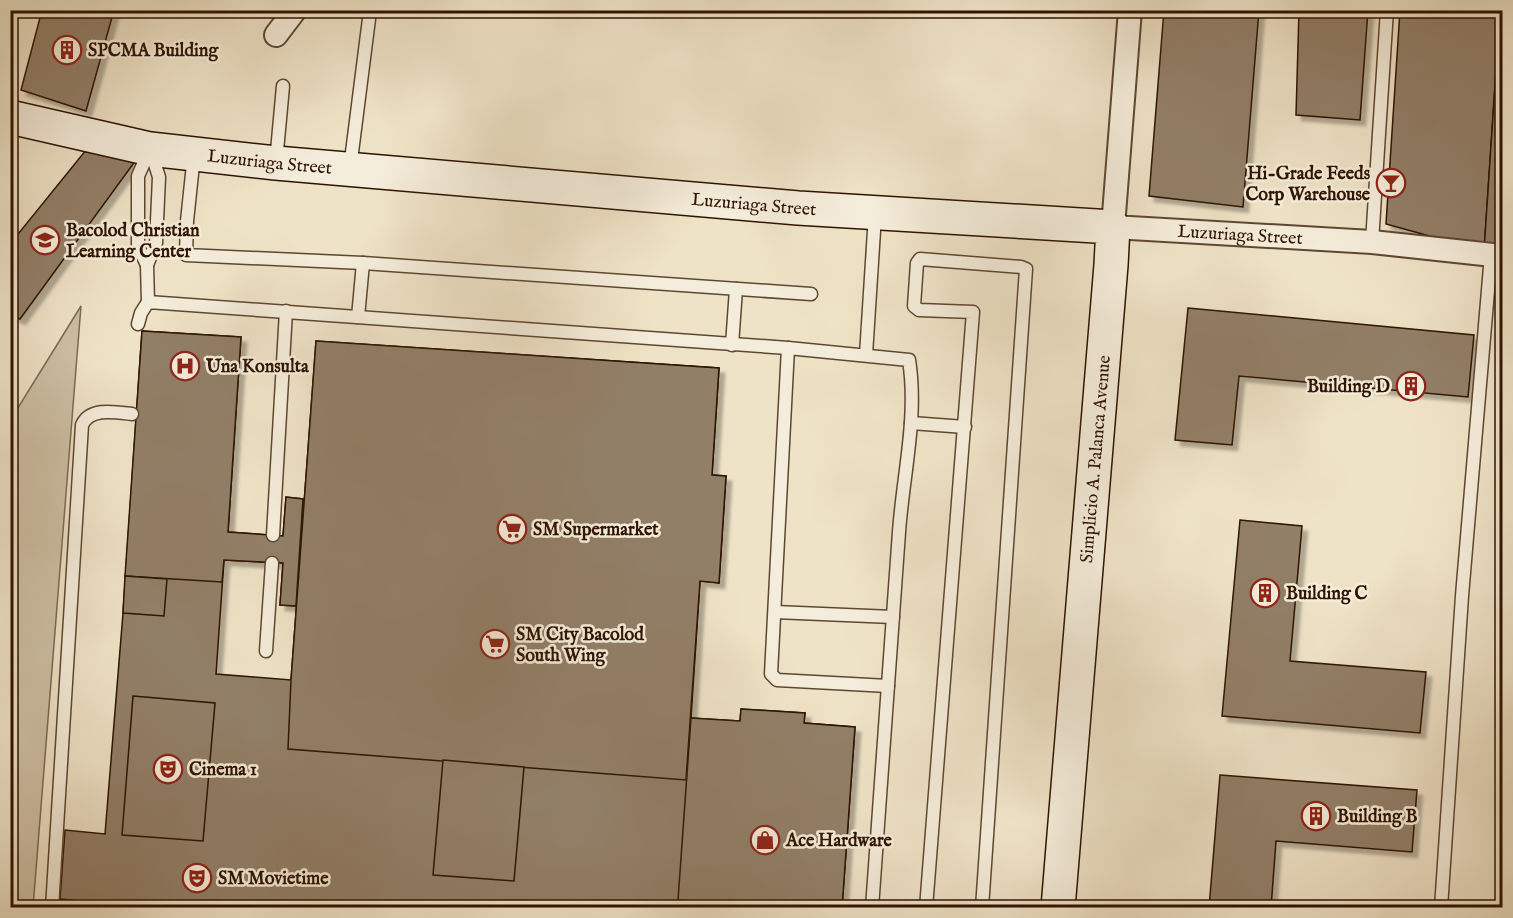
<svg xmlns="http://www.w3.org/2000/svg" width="1513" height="918" viewBox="0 0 1513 918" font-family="'IM FELL English',serif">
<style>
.green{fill:#cec0a5;stroke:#7e6a52;stroke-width:1.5}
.building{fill:#927f67;stroke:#2e1300;stroke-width:1.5;filter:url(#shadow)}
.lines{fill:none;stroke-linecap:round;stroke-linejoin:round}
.lane-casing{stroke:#5e4732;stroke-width:15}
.street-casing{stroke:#5e4732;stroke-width:26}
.secondary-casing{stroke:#2e1300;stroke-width:36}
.lane{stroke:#f5eddb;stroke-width:12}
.street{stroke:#f5eddb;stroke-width:22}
.secondary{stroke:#f5eddb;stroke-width:33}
.labels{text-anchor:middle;stroke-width:5;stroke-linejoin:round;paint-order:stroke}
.poi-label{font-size:18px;font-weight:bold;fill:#2e1300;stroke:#f5eddb;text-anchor:start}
.street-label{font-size:18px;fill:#2e1300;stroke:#f5eddb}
</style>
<defs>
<filter id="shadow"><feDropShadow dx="5.5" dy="5.5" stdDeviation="1.5" flood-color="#0004"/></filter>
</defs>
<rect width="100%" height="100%" fill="#efe3c7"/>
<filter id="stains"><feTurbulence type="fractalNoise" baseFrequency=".00333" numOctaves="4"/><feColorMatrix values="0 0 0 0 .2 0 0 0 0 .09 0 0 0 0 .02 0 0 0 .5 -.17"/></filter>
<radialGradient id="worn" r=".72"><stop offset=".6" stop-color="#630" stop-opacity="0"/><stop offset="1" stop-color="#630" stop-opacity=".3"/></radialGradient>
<polygon class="green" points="81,306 33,907 11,907 11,419"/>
<g class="building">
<polygon points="42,10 114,10 86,111 21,90"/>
<polygon points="1164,10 1259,10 1243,207 1149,196"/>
<polygon points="1299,10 1368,10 1360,120 1296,115"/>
<polygon points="1400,10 1500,10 1484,251 1386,224"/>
<polygon points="1500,10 1502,10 1502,247 1484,251"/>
<polygon points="86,150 136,160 20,319 10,315 10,244"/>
<polygon points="1188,308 1474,335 1468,397 1239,376 1232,445 1175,440"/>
<polygon points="142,331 241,337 228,532 283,536 286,497 303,499 296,606 280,605 283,563 224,560 216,674 291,680 316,341 719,368 712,475 726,476 719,583 700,581 691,718 740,721 741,709 805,713 804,723 855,727 842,908 101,908 101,903 60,899 65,830 105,834 123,613"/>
<polygon points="142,331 241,337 228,532 283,536 286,497 303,499 296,606 280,605 283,563 224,560 222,582 125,576"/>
<polygon points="316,341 719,368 712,475 726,476 719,583 700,581 686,780 288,749 291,680"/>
<polygon points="1240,520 1302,526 1290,661 1426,672 1420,733 1222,716"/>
<polygon points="125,576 167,579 164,616 123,613"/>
<polygon points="133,696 215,703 203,841 122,835"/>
<polygon points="741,709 805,713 804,723 855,727 842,908 793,908 678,900 691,718 740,721"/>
<polygon points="443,760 524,767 514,881 433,875"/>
<polygon points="1220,775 1417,790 1412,852 1276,841 1271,908 1209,908"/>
</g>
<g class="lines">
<g class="lane-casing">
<g id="lane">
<polygon points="150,149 159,177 156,243 147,265 138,246 138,176"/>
<polyline points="194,155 187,221 186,255 363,263 811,294"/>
<polyline points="276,162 283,86"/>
<polyline points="350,168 370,11"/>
<polyline points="1372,242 1387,10"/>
<polyline points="147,265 148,302"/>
<polyline points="358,317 363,263"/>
<path d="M138 324 141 313 148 302 788 348 909 360C918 417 903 475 899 532 890 657 881 782 872 908"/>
<polyline points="732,345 736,289"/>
<polyline points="788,348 771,674 777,680 888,686"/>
<polyline points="866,355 875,215"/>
<polyline points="911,423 965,427"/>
<polyline points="273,535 286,311"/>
<polyline points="775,612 893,617"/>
<polyline points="266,651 272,563"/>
<path d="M52 908 82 425C90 407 115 412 132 414"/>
<polyline points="926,908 973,312 919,310 914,306 917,263 920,259 1021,267 1026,269 982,908"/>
<polyline points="1441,908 1462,596 1491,255"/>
</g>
</g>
<g class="street-casing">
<g id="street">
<path id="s1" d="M1130 10 1113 227 1372 242 1502 256"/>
<polyline points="276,35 295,10"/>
</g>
</g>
<g class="secondary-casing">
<g id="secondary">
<path id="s2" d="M10 117 150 149 276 163 798 208 1113 227 1111 265 1058 908"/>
</g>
</g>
<use href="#lane" class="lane"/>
<use href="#street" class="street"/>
<use href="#secondary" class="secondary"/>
</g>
<defs>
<g id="building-ring" transform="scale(1.5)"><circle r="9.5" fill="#f5eddb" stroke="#8f2418" stroke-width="1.5"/><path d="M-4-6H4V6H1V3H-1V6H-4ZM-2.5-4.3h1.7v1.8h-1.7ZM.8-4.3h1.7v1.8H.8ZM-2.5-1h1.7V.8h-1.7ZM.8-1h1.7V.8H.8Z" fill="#8f2418"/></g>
<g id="bar-ring" transform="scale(1.5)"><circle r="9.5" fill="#f5eddb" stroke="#8f2418" stroke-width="1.5"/><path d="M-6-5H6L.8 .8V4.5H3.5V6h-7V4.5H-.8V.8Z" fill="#8f2418"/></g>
<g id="school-ring" transform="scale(1.5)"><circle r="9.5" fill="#f5eddb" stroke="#8f2418" stroke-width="1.5"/><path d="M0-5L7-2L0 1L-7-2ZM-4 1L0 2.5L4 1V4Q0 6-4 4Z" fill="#8f2418"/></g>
<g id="hospital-ring" transform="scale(1.5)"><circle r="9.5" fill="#f5eddb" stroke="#8f2418" stroke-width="1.5"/><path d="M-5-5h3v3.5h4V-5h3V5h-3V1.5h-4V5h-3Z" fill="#8f2418"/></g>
<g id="supermarket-ring" transform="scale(1.5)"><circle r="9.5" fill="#f5eddb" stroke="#8f2418" stroke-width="1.5"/><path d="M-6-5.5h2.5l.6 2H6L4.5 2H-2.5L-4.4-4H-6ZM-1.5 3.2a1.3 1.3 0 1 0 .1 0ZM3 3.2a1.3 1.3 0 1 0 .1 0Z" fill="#8f2418"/></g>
<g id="theatre-ring" transform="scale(1.5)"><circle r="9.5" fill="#f5eddb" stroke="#8f2418" stroke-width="1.5"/><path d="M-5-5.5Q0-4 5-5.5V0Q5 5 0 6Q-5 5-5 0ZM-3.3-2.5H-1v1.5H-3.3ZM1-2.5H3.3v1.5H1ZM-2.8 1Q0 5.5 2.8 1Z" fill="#8f2418"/></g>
<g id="shop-ring" transform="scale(1.5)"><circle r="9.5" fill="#f5eddb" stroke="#8f2418" stroke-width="1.5"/><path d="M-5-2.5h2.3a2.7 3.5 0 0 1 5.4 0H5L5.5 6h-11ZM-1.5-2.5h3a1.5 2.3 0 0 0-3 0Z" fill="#8f2418"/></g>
</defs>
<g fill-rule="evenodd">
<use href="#building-ring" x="67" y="50"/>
<use href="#bar-ring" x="1391" y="183"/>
<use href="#school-ring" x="45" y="240"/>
<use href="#hospital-ring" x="185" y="366"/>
<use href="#building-ring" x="1411" y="386"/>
<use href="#supermarket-ring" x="512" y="529"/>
<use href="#building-ring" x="1265" y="593"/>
<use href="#supermarket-ring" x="495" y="644"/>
<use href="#theatre-ring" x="168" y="769"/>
<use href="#building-ring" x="1316" y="816"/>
<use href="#shop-ring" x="765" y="840"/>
<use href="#theatre-ring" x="197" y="878"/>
</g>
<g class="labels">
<g class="poi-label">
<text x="88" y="56">SPCMA Building</text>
<text x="1370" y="179" text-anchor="end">Hi-Grade Feeds<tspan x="1370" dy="21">Corp Warehouse</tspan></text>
<text x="66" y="236">Bacolod Christian<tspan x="66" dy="21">Learning Center</tspan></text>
<text x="206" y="372">Una Konsulta</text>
<text x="1390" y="392" text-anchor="end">Building D</text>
<text x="533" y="535">SM Supermarket</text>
<text x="1286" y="599">Building C</text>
<text x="516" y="640">SM City Bacolod<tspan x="516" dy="21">South Wing</tspan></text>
<text x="189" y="775">Cinema 1</text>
<text x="1337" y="822">Building B</text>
<text x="786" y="846">Ace Hardware</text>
<text x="218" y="884">SM Movietime</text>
</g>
<g class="street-label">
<text dy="6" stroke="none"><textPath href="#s2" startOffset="264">Luzuriaga Street</textPath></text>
<text dy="6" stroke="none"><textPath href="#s2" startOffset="750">Luzuriaga Street</textPath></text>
<text dy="6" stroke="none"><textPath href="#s1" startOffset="345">Luzuriaga Street</textPath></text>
<text transform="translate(1095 459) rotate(-85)" y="6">Simplicio A. Palanca Avenue</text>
</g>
</g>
<rect width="1513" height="918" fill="none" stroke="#efe3c7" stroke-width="36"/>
<rect x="12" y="12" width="1489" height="894" fill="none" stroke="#2e1300" stroke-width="3"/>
<rect x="18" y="18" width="1477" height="882" fill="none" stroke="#2e1300" stroke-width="1.5"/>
<rect width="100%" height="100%" filter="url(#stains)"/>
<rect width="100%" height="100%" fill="url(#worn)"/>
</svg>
